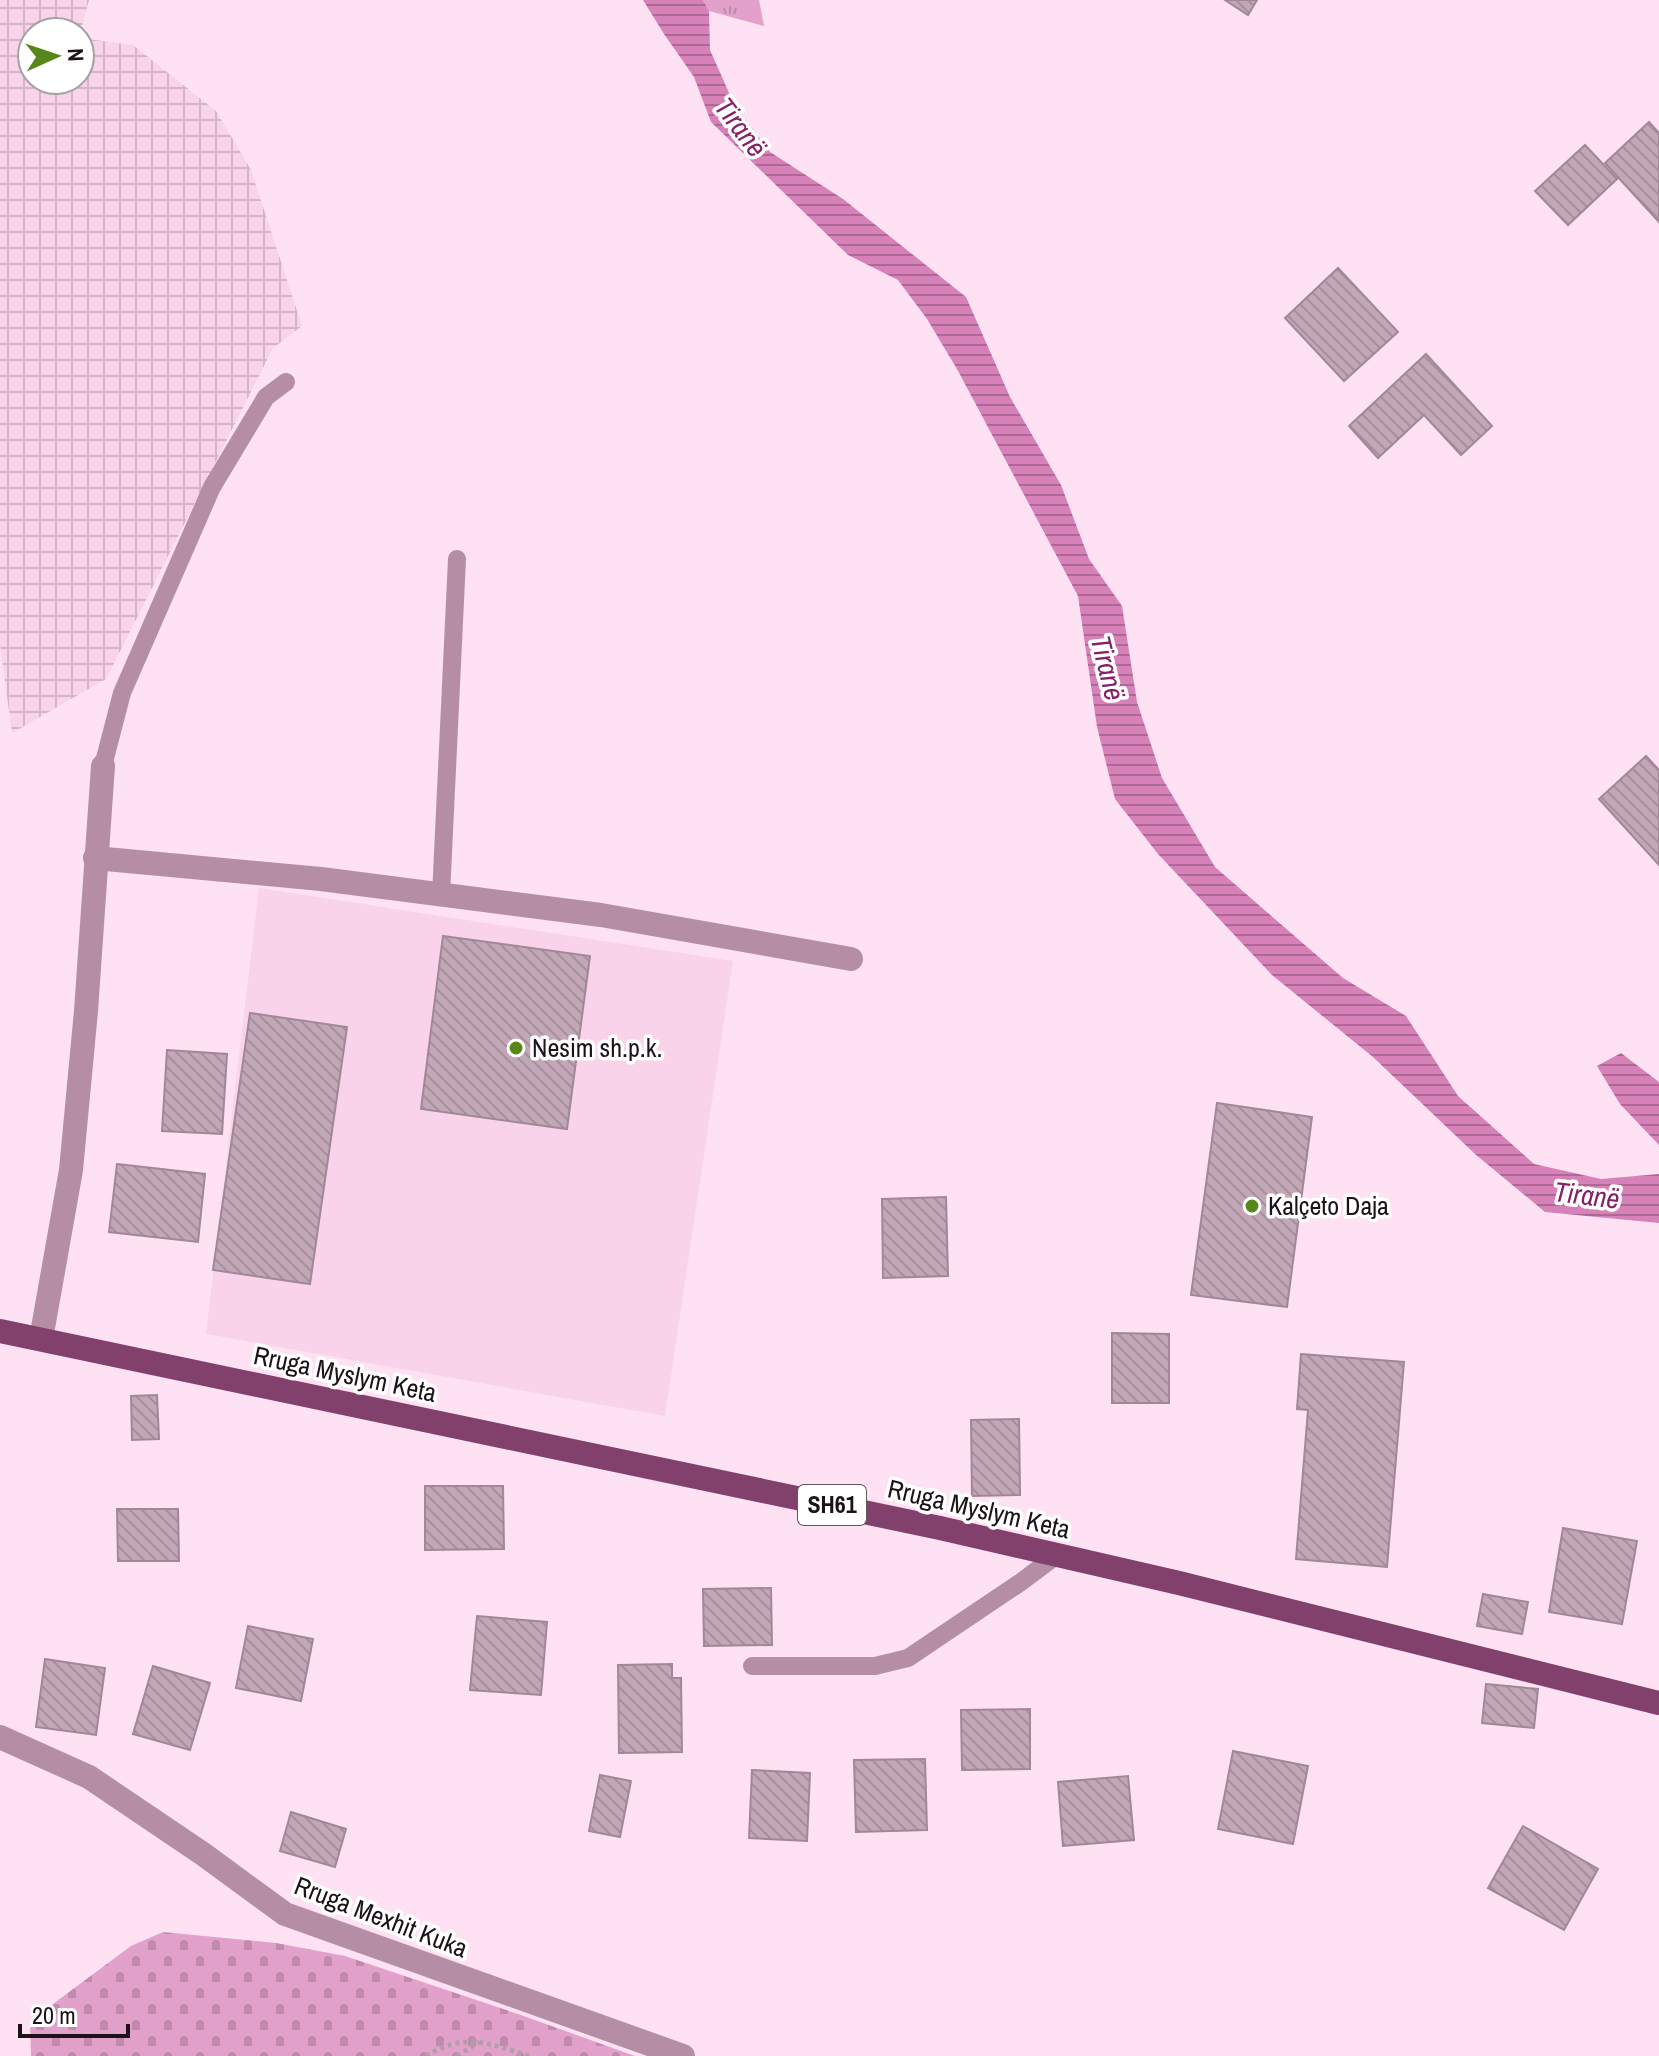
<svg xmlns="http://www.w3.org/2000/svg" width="1659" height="2056" viewBox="0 0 1659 2056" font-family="'Archivo Narrow',sans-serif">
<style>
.built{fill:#f8d3e9}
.industrial{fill:url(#industrial-grid)}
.grass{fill:url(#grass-tufts)}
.cemetery{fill:url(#cemetery-stones)}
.water{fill:url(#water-rules)}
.building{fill:url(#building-back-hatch);stroke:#a28797;stroke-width:2}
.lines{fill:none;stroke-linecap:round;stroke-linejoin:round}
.path{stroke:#b49dab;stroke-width:5;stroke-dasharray:4 4;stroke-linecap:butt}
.lane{stroke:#b58ea6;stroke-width:18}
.street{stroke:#b58ea6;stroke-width:24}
.primary{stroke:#82406c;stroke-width:24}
.poi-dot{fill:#57871a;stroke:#fff;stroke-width:3}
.labels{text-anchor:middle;stroke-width:7;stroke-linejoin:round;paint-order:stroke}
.shield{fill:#fff;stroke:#605a5e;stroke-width:2}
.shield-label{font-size:24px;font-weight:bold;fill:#1c1319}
.poi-label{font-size:26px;fill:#1c1319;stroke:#fff;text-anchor:start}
.street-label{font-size:26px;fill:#1c1319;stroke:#fff}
.water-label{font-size:28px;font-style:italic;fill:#852169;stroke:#fff}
</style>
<defs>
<pattern id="industrial-grid" width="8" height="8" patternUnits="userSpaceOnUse" patternTransform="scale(2)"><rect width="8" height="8" fill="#f8d3e9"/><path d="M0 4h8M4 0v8" fill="none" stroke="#d4b4c7"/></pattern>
<pattern id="grass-tufts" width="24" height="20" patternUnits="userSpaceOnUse" patternTransform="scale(2)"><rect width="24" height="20" fill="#e2a1ca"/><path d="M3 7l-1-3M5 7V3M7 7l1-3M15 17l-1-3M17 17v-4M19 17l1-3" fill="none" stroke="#c18aad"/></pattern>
<pattern id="cemetery-stones" width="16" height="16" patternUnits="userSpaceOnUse" patternTransform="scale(2)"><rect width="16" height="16" fill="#e2a1ca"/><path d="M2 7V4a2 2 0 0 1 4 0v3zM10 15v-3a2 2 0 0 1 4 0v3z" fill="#c18aad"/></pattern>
<pattern id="water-rules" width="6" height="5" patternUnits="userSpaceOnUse" patternTransform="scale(2)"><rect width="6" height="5" fill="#d781b9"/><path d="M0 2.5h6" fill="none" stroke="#ae6896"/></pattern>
<pattern id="building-back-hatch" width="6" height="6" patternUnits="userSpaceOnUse" patternTransform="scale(2)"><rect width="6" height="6" fill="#c2a7b7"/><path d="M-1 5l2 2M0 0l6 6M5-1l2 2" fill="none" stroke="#a68f9d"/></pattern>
</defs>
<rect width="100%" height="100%" fill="#fee1f2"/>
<polygon class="built" points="259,888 733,961 665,1416 206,1334"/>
<polygon class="industrial" points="0,0 89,0 80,33 32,32 32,80 80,80 80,38 133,45 216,111 251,170 302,326 273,348 106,679 12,733 0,645"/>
<polygon class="grass" points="703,0 759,0 764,26 709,11"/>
<polygon class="cemetery" points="163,1932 276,1943 345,1956 518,2014 635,2056 31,2056 30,2021 131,1946"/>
<g class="water">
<polygon points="643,0 703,0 709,11 710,50 734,104 770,152 843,199 966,297 1010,397 1061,485 1089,559 1122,606 1137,702 1162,778 1215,867 1343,978 1406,1016 1458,1096 1534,1164 1601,1179 1659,1174 1659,1223 1545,1212 1475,1154 1373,1057 1272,975 1158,854 1115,799 1097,727 1078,596 957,369 927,319 898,280 848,255 711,122 694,77 664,34"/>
<polygon points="1621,1053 1659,1082 1659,1145 1620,1104 1597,1066"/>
</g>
<g class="building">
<polygon points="1225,0 1257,0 1248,15"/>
<polygon points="1649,122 1659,133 1659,222 1605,163"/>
<polygon points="1585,145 1617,179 1568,225 1535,191"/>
<polygon points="1338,268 1398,332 1344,381 1285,318"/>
<polygon points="1426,354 1492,426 1461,455 1424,415 1378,458 1349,426"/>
<polygon points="1646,756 1659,770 1659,865 1599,799"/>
<polygon points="443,936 590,956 567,1129 421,1109"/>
<polygon points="250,1013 347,1027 310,1284 213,1270"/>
<polygon points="167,1050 227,1054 222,1134 162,1131"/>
<polygon points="1217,1103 1312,1117 1287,1307 1191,1295"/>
<polygon points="117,1164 205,1174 198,1242 109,1232"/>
<polygon points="946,1197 948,1276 883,1278 882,1199"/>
<polygon points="1112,1333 1169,1334 1169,1403 1112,1403"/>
<polygon points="1301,1354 1404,1362 1387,1567 1296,1559 1308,1410 1297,1409"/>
<polygon points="157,1395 159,1439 132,1440 131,1396"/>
<polygon points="1019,1419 1020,1495 972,1496 971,1420"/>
<polygon points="425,1486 503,1486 504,1549 425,1550"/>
<polygon points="117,1509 178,1509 179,1561 118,1561"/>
<polygon points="1563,1528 1637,1541 1622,1624 1549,1612"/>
<polygon points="771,1588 772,1645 704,1646 703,1589"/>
<polygon points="1483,1594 1528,1602 1522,1634 1477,1626"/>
<polygon points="477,1616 547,1622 541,1695 470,1690"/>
<polygon points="248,1626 313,1639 301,1701 236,1688"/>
<polygon points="45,1659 105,1668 96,1735 36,1727"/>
<polygon points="672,1664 672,1678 681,1678 682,1752 619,1753 618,1665"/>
<polygon points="153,1666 210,1683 190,1750 133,1734"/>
<polygon points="1486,1684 1538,1689 1534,1728 1482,1723"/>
<polygon points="1030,1709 1030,1769 962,1770 961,1710"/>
<polygon points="1233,1751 1308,1766 1293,1844 1218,1829"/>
<polygon points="925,1759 927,1830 856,1832 854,1760"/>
<polygon points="752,1770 810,1773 807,1841 749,1838"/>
<polygon points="600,1775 631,1781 620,1837 589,1831"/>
<polygon points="1128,1776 1134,1840 1063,1846 1058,1782"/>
<polygon points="291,1812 346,1829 335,1867 280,1851"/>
<polygon points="1523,1826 1598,1869 1564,1930 1488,1888"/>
</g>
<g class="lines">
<g class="path">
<path d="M426 2056C465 2032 488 2043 529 2056"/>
<polyline points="457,2056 479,2042"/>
</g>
<g class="lane">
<polyline points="103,766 122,693 212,487 266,397 286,382"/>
<polyline points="441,895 457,559"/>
<polyline points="752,1666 875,1666 908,1658 1021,1582 1057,1555"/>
</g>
<g class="street">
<polyline points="95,858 321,879 601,915 851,959"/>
<polyline points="41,1339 71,1170 86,1011 103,766"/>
<polyline points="0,1737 89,1777 203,1854 285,1914 683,2056"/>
</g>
<polyline class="primary" points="0,1331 940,1528 1179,1583 1659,1703"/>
</g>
<g class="poi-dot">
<circle cx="516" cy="1048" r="8"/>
<circle cx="1252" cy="1206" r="8"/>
</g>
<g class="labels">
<rect class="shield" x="798" y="1485" width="68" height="40" rx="6"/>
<g class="shield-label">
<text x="832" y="1513">SH61</text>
</g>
<g class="poi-label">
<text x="532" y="1057">Nesim sh.p.k.</text>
<text x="1268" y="1215">Kalçeto Daja</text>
</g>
<g class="street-label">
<text transform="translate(345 1374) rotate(12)" y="9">Rruga Myslym Keta</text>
<text transform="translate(979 1509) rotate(13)" y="9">Rruga Myslym Keta</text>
<text transform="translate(381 1917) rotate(21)" y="9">Rruga Mexhit Kuka</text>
</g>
<g class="water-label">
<text transform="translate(741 127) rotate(53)" y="10">Tiranë</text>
<text transform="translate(1108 668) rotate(76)" y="10">Tiranë</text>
<text transform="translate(1587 1195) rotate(7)" y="10">Tiranë</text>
</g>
</g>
<g transform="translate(56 56) rotate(87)"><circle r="38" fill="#ffffff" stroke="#a4a1a3" stroke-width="2"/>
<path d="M0-6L14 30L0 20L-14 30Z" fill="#57871a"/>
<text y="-12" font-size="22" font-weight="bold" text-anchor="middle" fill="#1c1319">N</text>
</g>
<path d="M20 2024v12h108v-12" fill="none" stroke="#1c1319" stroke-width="4"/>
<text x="32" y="2024" font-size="24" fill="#1c1319" stroke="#ffffff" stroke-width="6" paint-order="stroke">20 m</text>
</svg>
